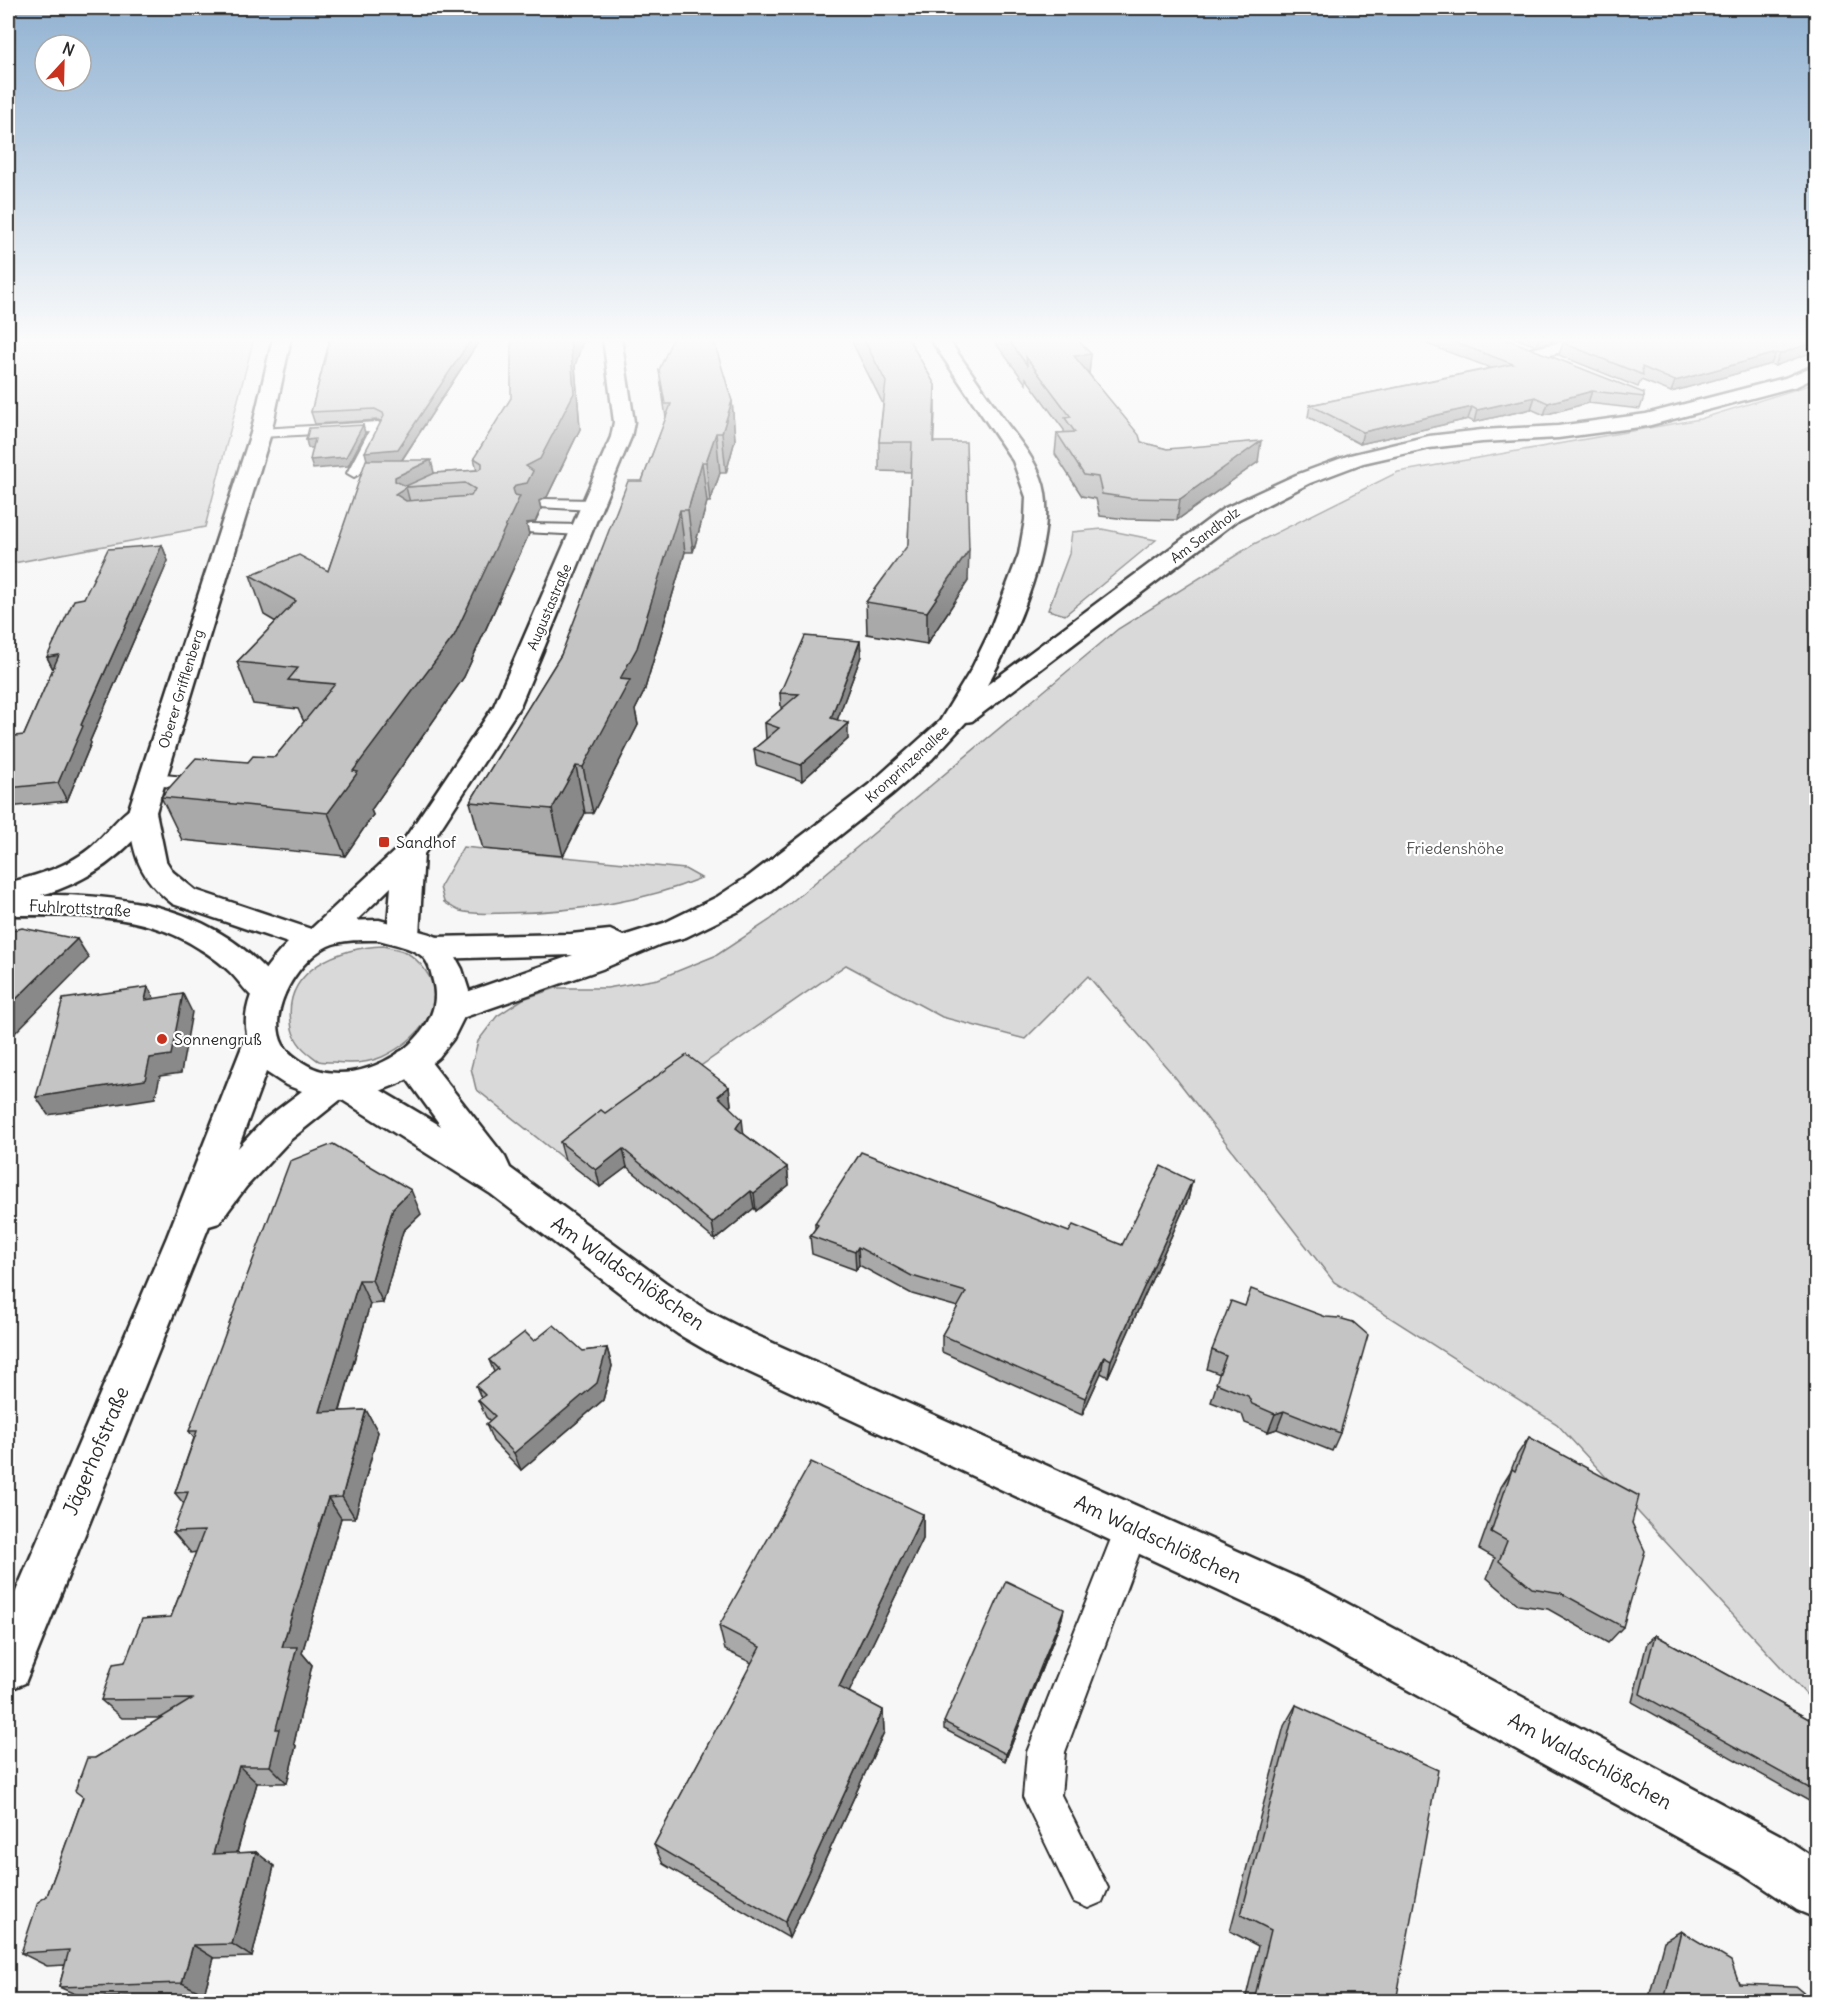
<svg xmlns="http://www.w3.org/2000/svg" width="1824" height="2009" viewBox="0 0 1824 2009" font-family="Delius,sans-serif">
<style>
.green{fill:#d9d9d9;stroke:#828282;stroke-width:1.5}
.lines{fill:none;stroke-linecap:round;stroke-linejoin:round}
.service-casing{stroke:#2b2b2b;stroke-width:4}
.minor-casing{stroke:#2b2b2b;stroke-width:5}
.tertiary-casing{stroke:#2b2b2b;stroke-width:5}
.secondary-casing{stroke:#2b2b2b;stroke-width:5}
.service{fill:#fff;fill-rule:evenodd}
.minor{fill:#fff;fill-rule:evenodd}
.tertiary{fill:#fff;fill-rule:evenodd}
.secondary{fill:#fff;fill-rule:evenodd}
.wall{fill:#a9a9a9;stroke:#2b2b2b;stroke-width:1.5}
.shaded-wall{fill:#898989;stroke:#2b2b2b;stroke-width:1.5}
.building{fill:#c4c4c4;stroke:#2b2b2b;stroke-width:1.5;fill-rule:evenodd}
.poi-dot{fill:#c8321e;stroke:#fff;stroke-width:2}
.labels{text-anchor:middle;stroke-width:4.5;stroke-linejoin:round;paint-order:stroke}
.far-street-label{font-size:14px;fill:#2b2b2b;stroke:#fff}
.poi-label{font-size:16px;fill:#2b2b2b;stroke:#fff;text-anchor:start}
.park-label{font-size:16px;fill:#565656;stroke:#fff}
.street-label{font-size:16px;fill:#2b2b2b;stroke:#fff}
.near-street-label{font-size:20px;fill:#2b2b2b;stroke:#fff}
</style>
<rect width="100%" height="100%" fill="#f7f7f7"/>
<filter id="ink" filterUnits="userSpaceOnUse"><feTurbulence type="fractalNoise" baseFrequency=".0167" numOctaves="2"/><feDisplacementMap in="SourceGraphic" scale="12" xChannelSelector="R" yChannelSelector="G"/><feConvolveMatrix kernelMatrix="1 2 1 2 8 2 1 2 1" color-interpolation-filters="sRGB"/></filter>
<g filter="url(#ink)">
<g class="green">
<polygon points="8,338 254,338 205,527 8,564"/>
<polygon points="1816,383 1816,1705 1557,1424 1334,1282 1175,1077 1088,976 1025,1039 942,1017 846,965 565,1160 476,1089 471,1068 478,1041 497,1016 523,999 556,988 607,988 658,979 717,955 770,920 1118,629 1254,544 1398,472 1700,419"/>
<polygon points="1102,529 1156,540 1065,615 1048,610 1069,554 1072,532"/>
<path d="M463 847 685 869 701 878C640 903 572 912 506 913 492 913 474 915 460 911 455 909 449 905 444 902L440 887Z"/>
<path d="M383 946C390 948 399 949 405 952 413 956 420 963 425 970 452 1006 414 1042 382 1057 366 1064 349 1064 333 1062 329 1062 323 1062 319 1061 315 1059 311 1055 308 1053 298 1045 292 1034 291 1022 283 970 340 947 383 946Z"/>
</g>
<g class="lines">
<g class="service-casing">
<g id="service">
<polygon points="378,422 385,426 361,473 354,477 347,473 369,431 261,437 254,433 261,429"/>
<polygon points="544,499 592,500 600,505 592,510 539,507 536,504"/>
<polygon points="531,524 582,525 590,530 582,535 525,532 523,529 525,526"/>
<polygon points="153,774 207,779 214,781 217,785 214,789 207,791 146,784 143,780 146,776"/>
<polygon points="1132,1511 1144,1516 1149,1527 1065,1752 1061,1795 1108,1888 1102,1902 1088,1908 1074,1902 1023,1797 1027,1752 1120,1516"/>
</g>
</g>
<g class="minor-casing">
<g id="minor">
<path d="M930 338H947C967 366 987 395 1007 424 1019 441 1034 458 1041 478 1062 532 1015 637 987 685L1223 509 1296 475 1350 455 1429 436 1482 430 1558 426 1646 414 1785 378 1816 365V377L1797 386 1647 426 1558 438 1482 442 1429 448 1363 463 1310 483 1239 519 972 721 966 722 932 759 891 795 771 890 739 911 686 937 661 944 602 969 465 1017 453 1021 441 1017 436 1009 441 1001 573 955 433 959 422 956 417 948 422 940 433 937 571 934 610 930 623 936 664 923 717 897 749 876 871 783 940 721 971 670 988 635 1019 554 1025 520 1026 497 1013 461Z"/>
<polygon points="1578,338 1606,338 1603,342 1537,358 1531,357 1528,353 1531,349"/>
<path d="M142 803 152 806 156 812C128 853 89 882 41 895 121 894 203 906 261 965 270 974 279 982 285 993L281 1001C273 1003 266 1006 258 1001 247 995 239 980 229 971 221 963 210 955 200 949 142 910 74 916 8 915V883C37 875 65 868 89 849 106 836 123 808 142 803Z"/>
</g>
</g>
<g class="tertiary-casing">
<g id="tertiary">
<polygon points="603,338 621,338 634,422 631,437 520,706 424,854 419,935 414,942 403,946 392,942 387,935 391,887 333,943 322,947 311,943 306,936 311,929 399,847 494,706 611,437 614,422"/>
<polygon points="411,1048 423,1052 505,1157 510,1168 665,1282 706,1310 753,1334 1309,1583 1780,1835 1816,1859 1816,1918 1797,1910 1742,1873 1275,1617 723,1360 678,1334 637,1306 491,1194 336,1096 331,1087 336,1078 348,1074 360,1078 441,1126 394,1061 399,1052"/>
</g>
</g>
<g class="secondary-casing">
<path id="secondary" d="M273 338H291L271 433 156 812 166 861 173 872 195 890 311 929 341 921 379 920 430 934 442 939 451 949 462 969 469 991 467 1011 453 1039 439 1057 421 1072 400 1083 367 1096 340 1100 290 1140 246 1187 219 1223 209 1226 25 1683 8 1690V1610L167 1237 247 1034C240 999 265 966 288 943L173 904C138 877 133 854 128 812L251 433ZM379 940C393 944 411 947 422 956 429 962 431 972 433 981 450 1039 356 1094 307 1065 298 1060 289 1054 283 1045 265 1011 300 955 333 944 347 939 365 940 379 940ZM266 1072 286 1085 302 1091 264 1120 238 1148Z"/>
</g>
<use href="#service" class="service"/>
<use href="#minor" class="minor"/>
<use href="#tertiary" class="tertiary"/>
<use href="#secondary" class="secondary"/>
</g>
<g class="wall">
<polygon points="481,338 402,460 435,473 477,470 474,458 575,366 580,429 547,497 539,501 541,509 535,522 526,523 529,534 464,677 371,810 373,815 345,856 182,840 161,797 248,762 275,757 304,722 298,709 253,704 237,662 276,622 264,615 250,575 328,571 381,421 378,420 315,424 311,412 329,343 328,340"/>
<polygon points="850,338 908,338 935,385 933,442 968,581 927,644 867,634 866,602 908,545 911,472 879,471 879,442 883,404"/>
<polygon points="992,338 1076,338 1091,354 1089,374 1141,442 1167,449 1258,462 1177,520 1127,519 1100,516 1096,499 1082,496 1055,454 1057,433 1064,433 1064,430 1026,378 1026,384"/>
<polygon points="1411,338 1504,338 1644,397 1640,409 1588,403 1544,415 1531,409 1474,422 1468,419 1360,444 1308,417 1310,405 1491,368"/>
<polygon points="1515,338 1570,338 1536,346"/>
<polygon points="1816,338 1775,366 1771,364 1671,392 1641,380 1638,387 1559,355 1563,343"/>
<polygon points="659,370 732,401 735,440 726,473 720,473 710,502 707,502 693,552 685,552 644,692 635,710 638,725 593,813 585,813 563,856 483,849 470,802 561,655 642,481 666,418"/>
<polygon points="162,545 168,561 90,741 91,743 67,801 8,807 8,740 13,740 24,735 53,669 47,657 84,598"/>
<polygon points="860,641 861,656 837,720 848,739 802,781 756,765 754,749 766,739 765,723 782,709 781,708 780,693"/>
<polygon points="729,1087 731,1105 729,1107 744,1134 787,1167 789,1185 756,1211 754,1208 715,1240 627,1167 600,1187 565,1160 560,1142 605,1113"/>
<polygon points="1192,1181 1188,1199 1108,1377 1101,1373 1082,1415 942,1352 942,1335 958,1307 912,1294 859,1265 856,1270 812,1254 810,1236 815,1229 815,1223 1069,1232 1122,1245"/>
<polygon points="421,1214 403,1231 383,1303 370,1304 340,1411 366,1410 378,1432 355,1518 341,1518 302,1653 312,1665 294,1743 296,1746 287,1783 257,1783 237,1853 256,1852 274,1866 252,1957 214,1958 204,1994 84,1998 59,1987 65,1965 47,1966 21,1953 47,1896 83,1797 95,1758 162,1718 122,1718 101,1700 125,1662 171,1617 196,1552 191,1553 173,1532 184,1504 175,1493 194,1438 189,1431"/>
<polygon points="1245,1306 1340,1433 1332,1451 1277,1429 1268,1432 1245,1423 1242,1414 1211,1402 1220,1374 1207,1369 1212,1350"/>
<polygon points="534,1341 583,1351 607,1348 612,1366 603,1400 521,1470 493,1441 486,1424 490,1421 486,1417 478,1400 481,1398 476,1386 494,1372 489,1360"/>
<polygon points="1529,1437 1632,1523 1623,1627 1608,1643 1548,1609 1519,1605 1487,1578 1495,1558 1479,1549 1501,1487 1510,1473 1517,1455"/>
<polygon points="923,1514 923,1539 849,1692 883,1710 884,1732 789,1938 663,1864 654,1845 752,1663 725,1650 719,1626"/>
<polygon points="1062,1618 1005,1761 944,1729 944,1722"/>
<polygon points="1655,1635 1816,1723 1816,1805 1632,1702 1647,1643"/>
<polygon points="1296,1705 1397,1996 1407,2001 1245,2001 1258,1946 1230,1931 1284,1726"/>
<polygon points="1681,1931 1739,1984 1813,2001 1648,2001 1664,1941"/>
</g>
<g class="shaded-wall">
<polygon points="472,338 481,338 401,461 368,464 365,452"/>
<polygon points="570,338 584,338 575,366 580,429 547,497 539,501 541,509 535,522 526,523 529,534 464,677 371,810 373,815 345,856 328,813 353,771 526,466"/>
<polygon points="1539,338 1570,338 1536,346"/>
<polygon points="1816,341 1816,351 1775,366 1780,354"/>
<polygon points="1776,353 1771,364 1671,392 1675,381"/>
<polygon points="1091,354 1089,374 1074,356"/>
<polygon points="935,385 935,413 932,471 933,442"/>
<polygon points="1592,391 1588,403 1544,415 1548,403"/>
<polygon points="1535,397 1531,409 1474,422 1477,410"/>
<polygon points="732,401 735,440 726,473 722,433"/>
<polygon points="1472,407 1468,419 1360,444 1363,432"/>
<polygon points="363,425 365,433 348,466 313,469 310,460"/>
<polygon points="716,433 720,473 710,502 706,462"/>
<polygon points="315,439 317,448 308,448 306,440"/>
<polygon points="1261,441 1258,462 1177,520 1180,499"/>
<polygon points="431,460 437,485 406,487 416,526 395,494 395,477"/>
<polygon points="702,462 707,502 693,552 688,510"/>
<polygon points="680,510 685,552 644,692 635,710 638,725 593,813 583,767 620,679"/>
<polygon points="162,545 168,561 90,741 91,743 67,801 58,783 81,725"/>
<polygon points="969,550 968,581 927,644 927,612"/>
<polygon points="860,641 861,656 832,734 831,718"/>
<polygon points="59,655 55,673 47,657"/>
<polygon points="848,723 848,739 802,781 801,765"/>
<polygon points="576,766 585,813 563,856 552,809"/>
<polygon points="77,939 89,958 8,1040 8,1007"/>
<polygon points="148,987 158,1005 145,1000"/>
<polygon points="183,994 192,1012 181,1073 160,1076 155,1098 48,1115 36,1097 150,1058"/>
<polygon points="729,1087 731,1105 720,1114 718,1096"/>
<polygon points="742,1119 744,1136 736,1128"/>
<polygon points="623,1149 627,1167 600,1187 596,1170"/>
<polygon points="787,1167 789,1185 756,1211 754,1193"/>
<polygon points="1192,1181 1188,1199 1108,1377 1111,1360"/>
<polygon points="411,1190 421,1214 403,1231 383,1303 372,1280 393,1208"/>
<polygon points="751,1191 754,1208 715,1240 712,1223"/>
<polygon points="858,1247 859,1265 856,1270 855,1252"/>
<polygon points="359,1280 370,1304 333,1434 320,1412"/>
<polygon points="607,1348 612,1366 603,1400 521,1470 514,1453"/>
<polygon points="1104,1356 1101,1373 1082,1415 1085,1398"/>
<polygon points="366,1410 378,1432 355,1518 342,1497"/>
<polygon points="1284,1411 1277,1429 1268,1432 1275,1414"/>
<polygon points="328,1498 341,1518 302,1653 312,1665 294,1743 296,1746 287,1783 270,1766 276,1729 282,1647"/>
<polygon points="923,1514 923,1539 841,1709 839,1687"/>
<polygon points="1064,1609 1062,1618 1005,1761 1006,1754"/>
<polygon points="883,1710 884,1732 789,1938 785,1922"/>
<polygon points="239,1766 257,1783 232,1869 213,1854"/>
<polygon points="256,1852 274,1866 252,1957 232,1944"/>
<polygon points="193,1945 214,1958 204,1994 182,1983"/>
</g>
<g class="building">
<polygon points="329,338 472,338 398,449 365,452 384,416 383,413 375,409 311,412 330,340 328,340"/>
<path d="M511 338H570L574 393 540 459 526 466 533 471 527 483 516 485 513 489 515 495 520 496 454 636 353 771 358 772 328 813 161 797 196 758 248 762 253 756 275 757 335 684 288 680 298 668 237 662 296 601 250 575 299 555 328 571 366 460H431L395 477V481L406 486 435 473 478 470 482 467V463L474 458 511 398ZM465 483 475 489 471 496 406 501 395 494 406 487Z"/>
<polygon points="673,338 713,338 732,401 722,433 716,433 706,462 702,462 688,510 680,510 637,648 620,679 630,680 583,767 576,766 552,809 470,802 561,655 628,481 642,481 671,404 665,404 659,370"/>
<polygon points="863,338 908,338 935,385 933,442 966,442 969,550 927,612 866,602 908,545 912,442 879,442 886,382"/>
<polygon points="1007,338 1076,338 1091,354 1074,356 1139,435 1141,442 1167,449 1261,441 1180,499 1129,498 1102,494 1098,477 1084,475 1057,433 1075,432 1065,418 1071,417 1026,357 1027,365"/>
<polygon points="1443,338 1504,338 1644,393 1644,397 1592,391 1548,403 1535,397 1477,410 1472,407 1363,432 1310,405 1513,364"/>
<polygon points="1587,338 1816,338 1816,341 1780,354 1776,353 1675,381 1642,367 1643,375 1563,343"/>
<polygon points="363,425 346,457 310,460 315,439 306,440 309,428"/>
<polygon points="162,545 81,725 83,726 58,783 8,788 8,740 13,740 15,736 24,735 59,655 47,657 74,600 84,598 108,549"/>
<polygon points="805,636 860,641 831,718 848,723 801,765 754,749 779,728 765,723 799,694 780,693"/>
<polygon points="22,928 77,939 8,1007 8,934 11,931"/>
<polygon points="148,987 145,1000 183,994 171,1055 150,1058 145,1080 36,1097 63,999"/>
<polygon points="687,1055 729,1087 718,1096 742,1119 736,1128 787,1167 754,1193 751,1191 712,1223 623,1149 596,1170 560,1142 601,1110 605,1113"/>
<polygon points="333,1144 411,1190 393,1208 372,1280 359,1280 320,1412 366,1410 342,1497 328,1498 282,1647 297,1647 276,1729 279,1729 270,1766 239,1766 213,1854 256,1852 232,1944 193,1945 182,1983 59,1987 69,1950 21,1953 38,1902 47,1896 83,1797 75,1791 87,1758 95,1758 192,1699 101,1700 113,1664 125,1662 142,1619 171,1617 204,1531 173,1532 188,1492 175,1493 197,1431 189,1431 290,1161"/>
<polygon points="861,1152 1069,1232 1073,1225 1122,1245 1161,1166 1192,1181 1111,1360 1104,1356 1085,1398 942,1335 966,1292 912,1276 858,1247 855,1252 810,1236 818,1225 815,1223"/>
<polygon points="1251,1289 1326,1317 1339,1318 1353,1322 1368,1335 1340,1433 1284,1411 1275,1414 1252,1404 1248,1396 1216,1383 1226,1356 1212,1350 1231,1301 1245,1306"/>
<polygon points="554,1325 583,1351 607,1348 597,1383 514,1453 486,1424 495,1416 478,1400 485,1395 476,1386 498,1369 489,1360 525,1332 534,1341"/>
<polygon points="1529,1437 1639,1496 1632,1523 1645,1551 1623,1627 1561,1593 1532,1588 1499,1561 1507,1541 1491,1532 1512,1469 1515,1471"/>
<polygon points="811,1462 923,1514 839,1687 883,1710 785,1922 654,1845 760,1647 719,1626"/>
<polygon points="1006,1581 1064,1609 1006,1754 944,1722"/>
<polygon points="1655,1635 1816,1723 1816,1792 1640,1694"/>
<polygon points="1296,1705 1438,1770 1397,1996 1407,2001 1256,2001 1254,2000 1271,1930 1241,1915"/>
<polygon points="1681,1931 1731,1961 1739,1984 1795,1986 1813,2001 1664,2001"/>
</g>
</g>
<linearGradient id="sky" x2="0" y2="1"><stop stop-color="#91b2d2"/><stop offset="0.55" stop-color="#fbfbfb"/><stop offset="1" stop-color="#fbfbfb" stop-opacity="0"/></linearGradient>
<rect width="1824" height="619" fill="url(#sky)"/>
<g class="poi-dot">
<rect x="378" y="836" width="12" height="12" rx="3"/>
<circle cx="162" cy="1039" r="6"/>
</g>
<g class="labels">
<g class="far-street-label">
<text transform="translate(1205 535) rotate(-37)" y="5">Am Sandholz</text>
<text transform="translate(549 607) rotate(-67)" y="5">Augustastraße</text>
<text transform="translate(181 689) rotate(-73)" y="5">Oberer Grifflenberg</text>
<text transform="translate(907 764) rotate(-42)" y="5">Kronprinzenallee</text>
</g>
<g class="poi-label">
<text x="396" y="848">Sandhof</text>
<text x="174" y="1045">Sonnengruß</text>
</g>
<g class="park-label">
<text x="1455" y="854">Friedenshöhe</text>
</g>
<g class="street-label">
<text transform="translate(80 908) rotate(3)" y="6">Fuhlrottstraße</text>
</g>
<g class="near-street-label">
<text transform="translate(628 1273) rotate(35)" y="7">Am Waldschlößchen</text>
<text transform="translate(96 1451) rotate(-67)" y="7">Jägerhofstraße</text>
<text transform="translate(1158 1539) rotate(25)" y="7">Am Waldschlößchen</text>
<text transform="translate(1590 1761) rotate(28)" y="7">Am Waldschlößchen</text>
</g>
</g>
<rect width="1824" height="2009" fill="none" stroke="#fff" stroke-width="30"/>
<rect x="15" y="15" width="1794" height="1979" fill="none" stroke="#2b2b2b" stroke-width="2" filter="url(#ink)"/>
<g transform="translate(63 63) rotate(22)"><circle r="28" fill="#ffffff" stroke="#aaaaaa" stroke-width="1.5"/>
<path d="M0-4.5L10 22L0 15L-10 22Z" fill="#c8321e"/>
<text y="-9" font-size="16" font-weight="bold" text-anchor="middle" fill="#2b2b2b">N</text>
</g>
</svg>
